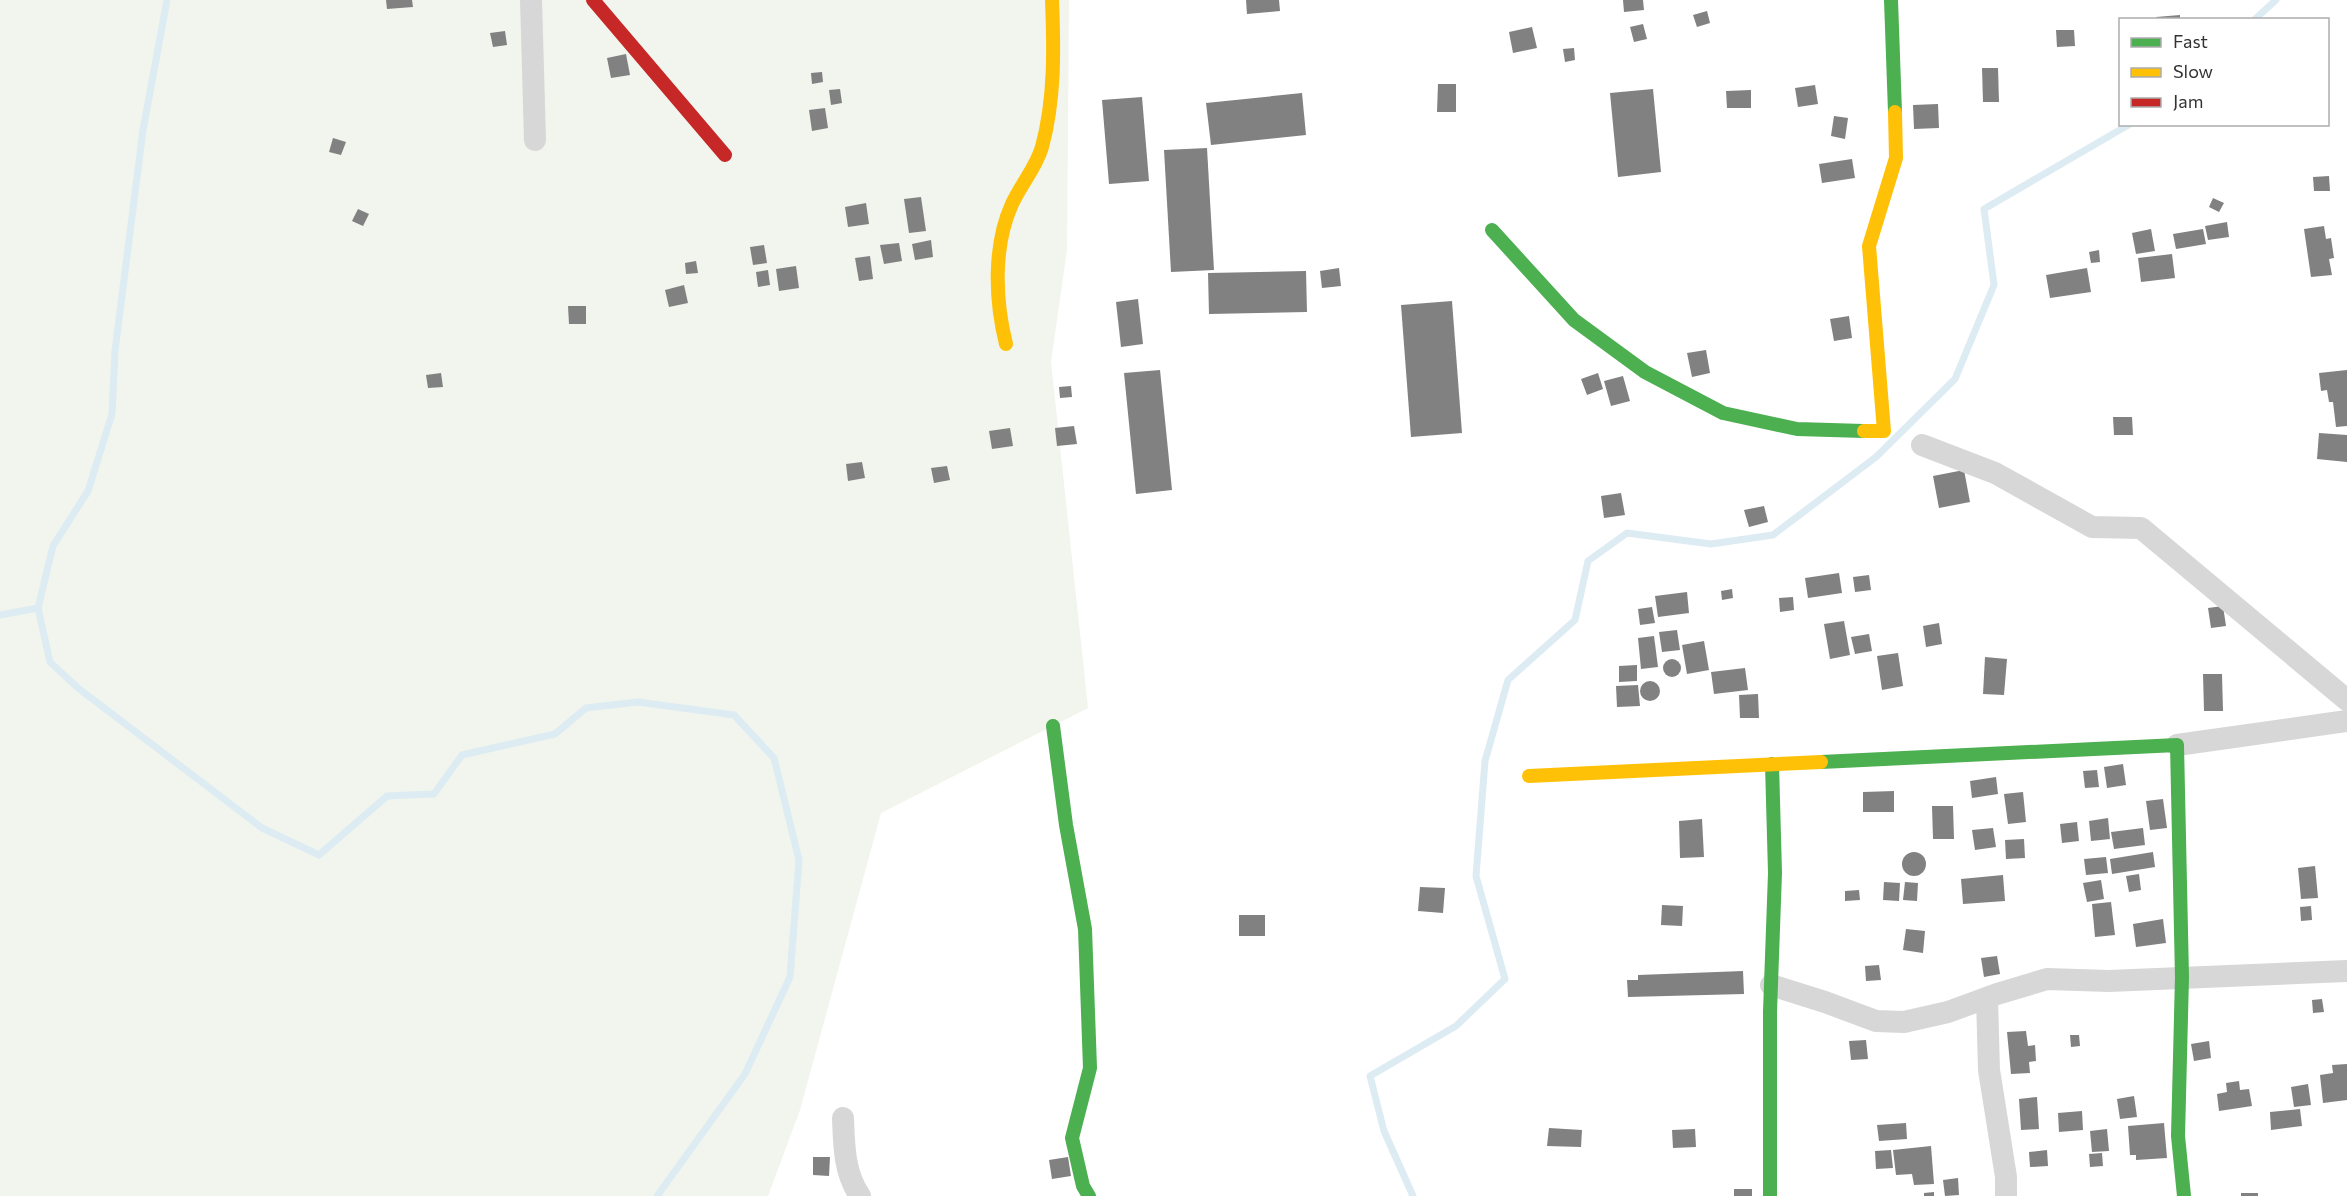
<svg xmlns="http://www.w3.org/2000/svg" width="2347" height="1196" viewBox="0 0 2347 1196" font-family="Commissioner,sans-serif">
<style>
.green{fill:#f1f5ed}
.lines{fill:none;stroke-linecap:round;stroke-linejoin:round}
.stream{stroke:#ddebf3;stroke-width:7}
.building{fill:#818181}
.street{stroke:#d7d7d7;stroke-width:22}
.fast{stroke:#4caf50;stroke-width:14}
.slow{stroke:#ffc107;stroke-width:14}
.jam{stroke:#c62828;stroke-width:14}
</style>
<rect width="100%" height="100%" fill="#fff"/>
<polygon class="green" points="0,0 1069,0 1067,250 1051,362 1088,708 881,813 800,1110 768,1196 0,1196"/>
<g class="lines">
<g class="stream">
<polyline points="167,0 143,130 115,351 112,414 88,491 53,546 38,608 50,662 78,688 262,828 319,855 387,796 434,794 462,755 555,734 586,708 638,702 734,715 774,758 799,860 790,977 745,1074 657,1196"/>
<polyline points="2254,20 2276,0"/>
<polyline points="0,615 38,608"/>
<polyline points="1413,1196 1384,1131 1370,1076 1456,1026 1505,979 1476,876 1485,761 1508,680 1575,620 1588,561 1627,533 1711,544 1773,535 1876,457 1955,379 1994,285 1984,209 2130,124"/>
</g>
</g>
<g class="building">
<polygon points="386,0 412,0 413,7 387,9"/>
<polygon points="1246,0 1279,0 1280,11 1247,14"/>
<polygon points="1623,0 1643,0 1644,10 1624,12"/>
<polygon points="1707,11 1710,23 1697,27 1693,15"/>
<polygon points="2180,15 2180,20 2157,20 2156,17"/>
<polygon points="1643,24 1647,39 1634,42 1630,27"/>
<polygon points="1532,27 1537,48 1513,53 1509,32"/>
<polygon points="2056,30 2074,30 2075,46 2057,47"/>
<polygon points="505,31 507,45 493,47 490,33"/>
<polygon points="1574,48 1575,60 1565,62 1563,49"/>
<polygon points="626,54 630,75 611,78 607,58"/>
<polygon points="1982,68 1998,68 1999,102 1983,102"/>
<polygon points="822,72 823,82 812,84 811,73"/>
<polygon points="1438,84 1456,84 1456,112 1437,112"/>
<polygon points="1815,85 1818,104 1798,107 1795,88"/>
<polygon points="840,89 842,103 831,105 829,90"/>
<polygon points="1653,89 1661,172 1618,177 1610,93"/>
<polygon points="1751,90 1751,108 1727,108 1726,91"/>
<polygon points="1302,93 1306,135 1211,145 1206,103"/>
<polygon points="1142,97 1149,181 1109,184 1102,100"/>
<polygon points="1938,104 1939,128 1914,129 1913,105"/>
<polygon points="825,108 828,128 812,131 809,110"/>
<polygon points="1834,116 1848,118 1845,139 1831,136"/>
<polygon points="333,138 346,142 341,155 329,152"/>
<polygon points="1207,148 1214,270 1171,272 1164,150"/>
<polygon points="1852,159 1855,178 1822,183 1819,164"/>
<polygon points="2329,176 2330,191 2314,191 2313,177"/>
<polygon points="921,197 926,231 909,233 904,199"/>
<polygon points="2213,198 2224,203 2219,212 2209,207"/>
<polygon points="866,203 869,224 848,227 845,207"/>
<polygon points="358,209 369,214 363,226 352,221"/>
<polygon points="2227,222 2229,237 2208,240 2205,226"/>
<polygon points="2324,226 2326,239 2331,238 2334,258 2329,259 2332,275 2311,277 2304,229"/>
<polygon points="2151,229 2155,251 2136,254 2132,233"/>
<polygon points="2203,229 2206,244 2176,249 2173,234"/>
<polygon points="931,240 933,257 915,260 912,244"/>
<polygon points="899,243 902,261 884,264 880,245"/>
<polygon points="764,245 767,263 753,265 750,247"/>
<polygon points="2099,250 2100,262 2091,263 2089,252"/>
<polygon points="2172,254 2175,278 2141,282 2138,258"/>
<polygon points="870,256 873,279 859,281 855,258"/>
<polygon points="696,261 698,273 686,274 685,263"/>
<polygon points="796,266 799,288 779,291 776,269"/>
<polygon points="1339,268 1341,286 1322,288 1320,271"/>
<polygon points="2087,268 2091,292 2050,298 2046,275"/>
<polygon points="768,270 770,285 758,287 756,272"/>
<polygon points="1306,271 1307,312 1209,314 1208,273"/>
<polygon points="684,285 688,303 669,307 665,290"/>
<polygon points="1138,299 1143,344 1121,347 1116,302"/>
<polygon points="1452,301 1462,433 1411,437 1401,305"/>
<polygon points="568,306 586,306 586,324 569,324"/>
<polygon points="1849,316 1852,338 1834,341 1830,319"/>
<polygon points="1706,350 1710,373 1692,377 1687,353"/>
<polygon points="1160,370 1172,490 1136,494 1124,373"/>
<polygon points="2347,370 2347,426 2336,427 2333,402 2329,402 2327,390 2321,391 2319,373"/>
<polygon points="441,373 443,387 428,388 426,375"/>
<polygon points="1598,373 1603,389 1587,395 1581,379"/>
<polygon points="1623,376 1630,401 1611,406 1604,381"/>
<polygon points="1071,386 1072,397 1060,398 1059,387"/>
<polygon points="2113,417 2132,417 2133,435 2114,435"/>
<polygon points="1074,426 1077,444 1057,446 1055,428"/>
<polygon points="1010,428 1013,446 992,449 989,431"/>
<polygon points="2319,433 2347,435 2347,462 2317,459"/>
<polygon points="862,462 865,478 848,481 846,464"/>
<polygon points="947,466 950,480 934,483 931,468"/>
<polygon points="1964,470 1970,502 1939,508 1933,476"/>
<polygon points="1621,493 1625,515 1604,518 1601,496"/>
<polygon points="1764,506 1768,522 1749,527 1744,510"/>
<polygon points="1839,573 1842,593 1808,598 1805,578"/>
<polygon points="1869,575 1871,590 1855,592 1853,577"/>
<polygon points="1732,589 1733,598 1722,600 1721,591"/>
<polygon points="1687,592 1689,613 1658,617 1655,596"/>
<polygon points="1793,597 1794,610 1780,612 1779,598"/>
<polygon points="2223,606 2226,626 2211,628 2208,608"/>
<polygon points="1652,607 1655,623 1640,625 1638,609"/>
<polygon points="1844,621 1850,655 1830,659 1824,624"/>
<polygon points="1939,623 1942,644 1926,647 1923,626"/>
<polygon points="1677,630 1680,650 1662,652 1659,632"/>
<polygon points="1869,634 1872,651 1855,654 1851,637"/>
<polygon points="1654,636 1658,667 1641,669 1638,638"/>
<polygon points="1704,641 1709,670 1687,674 1682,645"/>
<polygon points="1898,653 1903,686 1882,690 1877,656"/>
<polygon points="1985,657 2007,659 2004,695 1983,694"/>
<circle cx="1672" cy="668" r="9"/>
<polygon points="1637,665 1637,681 1619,682 1619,666"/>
<polygon points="1745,668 1748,690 1714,694 1711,672"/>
<polygon points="2203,674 2222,674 2223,711 2204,711"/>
<circle cx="1650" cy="691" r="10"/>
<polygon points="1638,685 1640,706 1617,707 1616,686"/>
<polygon points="1758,694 1759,718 1740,718 1739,695"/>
<polygon points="2123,764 2126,785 2107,788 2104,767"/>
<polygon points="2097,770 2099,787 2085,788 2083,771"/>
<polygon points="1996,777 1998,794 1972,798 1970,781"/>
<polygon points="1894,791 1894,812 1863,812 1863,792"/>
<polygon points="2023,792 2026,822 2008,824 2004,794"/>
<polygon points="2163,799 2167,828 2150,830 2146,801"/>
<polygon points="1932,806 1953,806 1954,839 1933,839"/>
<polygon points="2108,818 2110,839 2091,841 2089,821"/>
<polygon points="1702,819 1704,857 1680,858 1679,821"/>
<polygon points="2077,822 2079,841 2062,843 2060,824"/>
<polygon points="1993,828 1996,847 1975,850 1972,830"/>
<polygon points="2143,828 2145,845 2114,849 2111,832"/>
<polygon points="2024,839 2025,858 2006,859 2005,840"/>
<polygon points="2153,852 2155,867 2112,874 2110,859"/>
<circle cx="1914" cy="864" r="12"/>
<polygon points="2106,857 2108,873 2086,875 2084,859"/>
<polygon points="2315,866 2318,898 2301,899 2298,868"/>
<polygon points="2139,874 2141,890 2129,892 2126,876"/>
<polygon points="2003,875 2005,901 1963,904 1961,879"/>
<polygon points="2101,880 2104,899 2087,902 2083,883"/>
<polygon points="1884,882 1900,883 1899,901 1883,900"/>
<polygon points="1905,882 1918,883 1917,901 1903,900"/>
<polygon points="1420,887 1445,888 1443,913 1418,911"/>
<polygon points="1859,890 1860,900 1845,901 1845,891"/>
<polygon points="2111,902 2115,935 2095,937 2092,904"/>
<polygon points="1662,905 1683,906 1682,926 1661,925"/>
<polygon points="2311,906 2312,920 2301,921 2300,907"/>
<rect x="1239" y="915" width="26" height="21"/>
<polygon points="2163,919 2166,943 2136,947 2133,924"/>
<polygon points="1906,929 1925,931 1923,953 1903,950"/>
<polygon points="1997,956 2000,974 1984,977 1981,958"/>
<polygon points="1879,965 1881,980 1866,981 1865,966"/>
<polygon points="1743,971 1744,994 1628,997 1627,980 1638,980 1638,975"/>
<polygon points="2322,999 2324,1012 2313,1013 2312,1000"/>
<polygon points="2026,1031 2028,1046 2035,1045 2036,1061 2029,1062 2030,1073 2011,1074 2007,1032"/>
<polygon points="2070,1035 2079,1035 2080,1046 2071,1047"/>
<polygon points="1866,1040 1868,1059 1851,1060 1849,1041"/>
<polygon points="2209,1041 2211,1058 2194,1061 2191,1044"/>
<polygon points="2347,1064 2347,1100 2323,1103 2320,1075 2333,1073 2332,1065"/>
<polygon points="2239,1081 2240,1090 2249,1089 2252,1106 2219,1111 2217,1094 2227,1092 2226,1083"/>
<polygon points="2308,1084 2311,1105 2294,1107 2291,1087"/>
<polygon points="2134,1096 2137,1117 2120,1119 2117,1099"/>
<polygon points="2037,1097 2039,1129 2021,1130 2019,1099"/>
<polygon points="2300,1109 2302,1126 2271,1130 2270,1112"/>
<polygon points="2082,1111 2083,1130 2059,1132 2058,1113"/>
<polygon points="1906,1123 1907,1139 1879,1141 1877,1125"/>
<polygon points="2164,1123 2167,1158 2136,1160 2136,1155 2130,1155 2128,1126"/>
<polygon points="1549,1128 1582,1130 1581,1147 1547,1146"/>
<polygon points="1695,1129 1696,1147 1673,1148 1672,1130"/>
<polygon points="2107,1129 2109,1151 2092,1152 2090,1131"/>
<polygon points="1931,1146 1934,1184 1914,1185 1912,1174 1896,1175 1893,1150"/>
<polygon points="1891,1150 1893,1168 1876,1169 1875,1151"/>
<polygon points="2047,1150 2048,1166 2030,1167 2029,1152"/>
<polygon points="2102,1153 2103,1166 2090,1167 2089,1154"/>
<polygon points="813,1157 830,1157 829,1176 813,1175"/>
<polygon points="1068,1157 1071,1176 1052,1179 1049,1160"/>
<polygon points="1958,1178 1959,1195 1945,1196 1943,1180"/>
<rect x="1734" y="1189" width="18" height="7"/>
<polygon points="1934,1192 1934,1196 1924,1196 1924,1193"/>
<rect x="2241" y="1193" width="17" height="3"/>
</g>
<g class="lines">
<g class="street">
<polyline points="531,0 535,140"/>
<polyline points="1922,445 1995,473 2092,527 2141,528 2347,700"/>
<polyline points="2177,745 2347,721"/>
<polyline points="1771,985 1825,1002 1876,1021 1904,1022 1948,1012 1997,994 2047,979 2109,981 2347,971"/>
<polyline points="1987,998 1989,1070 2006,1177 2006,1196"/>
<path d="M843 1118C844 1145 844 1173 860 1196"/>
</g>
<g class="fast">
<polyline points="1891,0 1895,112"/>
<polyline points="1492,230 1574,320 1645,372 1723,413 1797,429 1864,431"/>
<polyline points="1053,726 1066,825 1085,929 1090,1068 1072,1138 1083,1186 1089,1196"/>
<polyline points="1821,762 2177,745 2182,977 2178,1136 2184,1196"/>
<polyline points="1770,1196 1770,1012 1775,873 1772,764"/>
</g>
<g class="slow">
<path d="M1006 344C995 300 993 246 1012 204 1021 184 1036 168 1042 147 1055 99 1054 49 1052 0"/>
<polyline points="1864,431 1884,431 1869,246 1896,158 1895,112"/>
<polyline points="1529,776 1821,762"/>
</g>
<polyline class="jam" points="593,0 725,155"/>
</g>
<rect x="2119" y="18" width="210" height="108" fill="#ffffff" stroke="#adadad" stroke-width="1.5"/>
<rect x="2131" y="38" width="30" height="9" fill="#4caf50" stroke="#adadad" stroke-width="1.5"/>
<text x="2173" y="48" font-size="18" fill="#333333">Fast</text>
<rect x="2131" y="68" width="30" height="9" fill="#ffc107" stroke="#adadad" stroke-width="1.5"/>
<text x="2173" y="78" font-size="18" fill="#333333">Slow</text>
<rect x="2131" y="98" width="30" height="9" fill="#c62828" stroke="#adadad" stroke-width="1.5"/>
<text x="2173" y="108" font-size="18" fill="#333333">Jam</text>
</svg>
